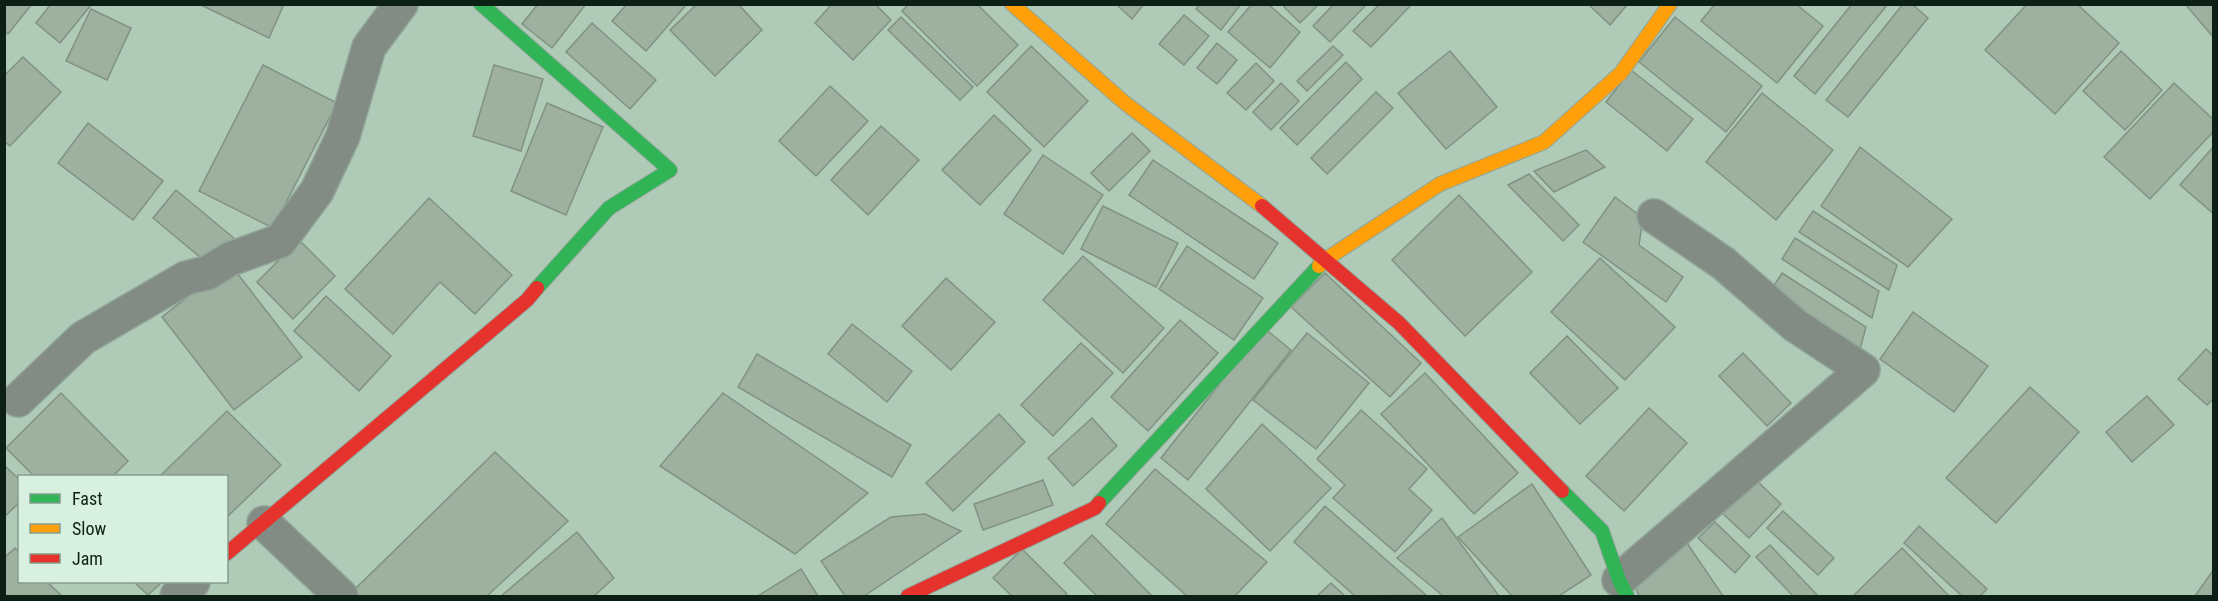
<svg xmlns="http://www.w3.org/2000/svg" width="2218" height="601" viewBox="0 0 2218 601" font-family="'Roboto Condensed',sans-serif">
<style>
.building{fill:#9eb09f;stroke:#819282;stroke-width:1.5}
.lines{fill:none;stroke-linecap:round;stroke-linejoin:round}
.street-casing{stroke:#91a698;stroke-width:36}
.fast-casing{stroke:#91a698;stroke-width:16}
.slow-casing{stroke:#91a698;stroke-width:16}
.jam-casing{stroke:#91a698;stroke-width:16}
.street{stroke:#828c85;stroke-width:33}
.fast{stroke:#30b455;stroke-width:14}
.slow{stroke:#ff9f0a;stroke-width:14}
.jam{stroke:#e5322d;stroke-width:14}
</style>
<rect width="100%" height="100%" fill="#afcbb8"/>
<g class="building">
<polygon points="4,4 32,4 8,34 4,31"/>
<polygon points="51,4 92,4 60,43 36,23"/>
<polygon points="199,4 284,4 269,38"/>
<polygon points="538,4 586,4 552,48 522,24"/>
<polygon points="627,4 687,4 646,51 612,21"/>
<polygon points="697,4 738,4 762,30 715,76 670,30"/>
<polygon points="832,4 875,4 891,20 853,60 815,23"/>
<polygon points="909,4 977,4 1018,45 977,86 902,11"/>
<polygon points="1116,4 1144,4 1132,19"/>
<polygon points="1200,4 1241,4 1221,30 1196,9"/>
<polygon points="1252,4 1268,4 1300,32 1270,68 1228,32"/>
<polygon points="1286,4 1319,4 1300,23 1284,7"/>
<polygon points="1334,4 1367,4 1330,42 1313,26"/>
<polygon points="1380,4 1412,4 1371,47 1353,31"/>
<polygon points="1588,4 1628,4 1610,25"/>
<polygon points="1715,4 1796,4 1823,26 1777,83 1701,21"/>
<polygon points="1852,4 1888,4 1815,94 1794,76"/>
<polygon points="1903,4 1912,4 1928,18 1848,117 1826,100"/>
<polygon points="2027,4 2077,4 2119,43 2055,114 1985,50"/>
<polygon points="2185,4 2214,4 2214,38"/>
<polygon points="91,9 131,28 107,80 66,61"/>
<polygon points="1184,15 1209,36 1184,65 1159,44"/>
<polygon points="901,17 973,87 960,100 888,30"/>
<polygon points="1675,17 1762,86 1726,132 1639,62"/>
<polygon points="592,23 656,80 630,109 566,52"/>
<polygon points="1217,43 1237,60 1217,84 1197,68"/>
<polygon points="1031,46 1088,101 1044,147 987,92"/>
<polygon points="1333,46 1343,55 1307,91 1297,81"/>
<polygon points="1450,51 1497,107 1446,149 1398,93"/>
<polygon points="2121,51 2162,90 2125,130 2083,91"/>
<polygon points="23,57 61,92 10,146 4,141 4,76"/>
<polygon points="1346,62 1362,79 1297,145 1280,128"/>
<polygon points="1256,63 1274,81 1246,110 1227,93"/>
<polygon points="263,65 337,103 273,228 199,191"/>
<polygon points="494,65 543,79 521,151 473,136"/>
<polygon points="1631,70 1693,119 1667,151 1606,102"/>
<polygon points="1281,83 1299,101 1271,130 1253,112"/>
<polygon points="2174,83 2214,120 2214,131 2150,199 2104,157"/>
<polygon points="830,86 868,121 816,176 779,141"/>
<polygon points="1376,92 1393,108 1327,174 1311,158"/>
<polygon points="1762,93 1833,150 1776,220 1706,162"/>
<polygon points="547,103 603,127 566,215 511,191"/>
<polygon points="994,115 1031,150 980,205 942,170"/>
<polygon points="88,123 163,181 133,220 58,163"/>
<polygon points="881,126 919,160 868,215 831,180"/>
<polygon points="1132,133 1150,151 1109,191 1091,173"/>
<polygon points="2214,146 2214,214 2180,185"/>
<polygon points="1860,147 1952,219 1908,267 1821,206"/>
<polygon points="1586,150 1605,167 1554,192 1534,171"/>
<polygon points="1043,155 1103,195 1063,254 1004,214"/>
<polygon points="1153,160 1278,243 1254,279 1129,195"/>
<polygon points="1529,174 1579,225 1563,241 1508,185"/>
<polygon points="176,190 235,239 212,267 153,218"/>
<polygon points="1459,195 1532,272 1465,336 1392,260"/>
<polygon points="1615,197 1643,218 1639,245 1683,277 1666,302 1583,242"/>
<polygon points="429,198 512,275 475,314 440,282 393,334 345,289"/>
<polygon points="1103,206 1178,243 1156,287 1081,249"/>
<polygon points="1813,211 1897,265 1889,290 1799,232"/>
<polygon points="1795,238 1879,291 1872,318 1782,259"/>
<polygon points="299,240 335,276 293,319 257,282"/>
<polygon points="1187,246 1263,298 1234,340 1159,289"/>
<polygon points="1083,256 1164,328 1123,373 1043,300"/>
<polygon points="1600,258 1675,327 1625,380 1551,312"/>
<polygon points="230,264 302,357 234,410 162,317"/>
<polygon points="1325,273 1421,363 1390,397 1291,307"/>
<polygon points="1782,273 1866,327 1859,353 1768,295"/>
<polygon points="946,278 995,322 951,370 902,326"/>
<polygon points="326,296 391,356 359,391 294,331"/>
<polygon points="1913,312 1988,366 1954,412 1880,359"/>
<polygon points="1180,320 1218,353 1148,431 1111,397"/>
<polygon points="852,324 912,371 887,402 828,354"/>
<polygon points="1264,328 1291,350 1188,480 1161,458"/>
<polygon points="1307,333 1369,383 1316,449 1253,400"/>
<polygon points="1567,336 1618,388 1580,424 1530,373"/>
<polygon points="1081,343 1113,373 1053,436 1021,405"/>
<polygon points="2206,349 2214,356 2214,398 2207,405 2178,379"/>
<polygon points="1743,353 1791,403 1767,426 1719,376"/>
<polygon points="757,354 911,445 892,477 738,387"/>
<polygon points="1425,373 1518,473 1474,514 1381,414"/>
<polygon points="2030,387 2079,432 1996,523 1946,478"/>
<polygon points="61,393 128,461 113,476 34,476 6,448"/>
<polygon points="723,393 868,493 795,554 660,466"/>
<polygon points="2147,396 2174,425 2132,462 2106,432"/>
<polygon points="1649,408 1687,443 1624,511 1586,476"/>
<polygon points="1361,410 1427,469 1409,489 1432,510 1395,552 1333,498 1345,485 1317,459"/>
<polygon points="227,411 281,465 226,518 226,476 160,476"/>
<polygon points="999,414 1025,442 953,511 926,483"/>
<polygon points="1092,418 1117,446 1073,486 1048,458"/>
<polygon points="1262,424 1331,488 1270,551 1206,489"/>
<polygon points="495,452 568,521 487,596 353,596 350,594"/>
<polygon points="4,465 20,480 20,502 4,517"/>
<polygon points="1155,469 1267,562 1235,596 1187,596 1106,524"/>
<polygon points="1755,479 1781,504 1749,538 1722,513"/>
<polygon points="1043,480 1053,505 983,530 974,504"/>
<polygon points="1532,484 1591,575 1559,596 1512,596 1458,537"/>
<polygon points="1325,506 1426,595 1355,596 1294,542"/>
<polygon points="1783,511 1834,558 1818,575 1767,528"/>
<polygon points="925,514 961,531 864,596 845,596 821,561 891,517"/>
<polygon points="1442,518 1499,596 1440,596 1442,595 1397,558"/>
<polygon points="1715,522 1750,556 1735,573 1698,538"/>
<polygon points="1919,526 1987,589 1980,596 1962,596 1904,543"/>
<polygon points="577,532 614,578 594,596 501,596"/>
<polygon points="1092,535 1152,596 1097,596 1064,563"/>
<polygon points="1685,540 1723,596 1639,596 1631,577"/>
<polygon points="1770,545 1818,596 1793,596 1756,557"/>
<polygon points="15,548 20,553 20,582 47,582 62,596 4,596 4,558"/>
<polygon points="1902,548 1949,596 1853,596"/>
<polygon points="1022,549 1067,594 1064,596 1012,596 993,578"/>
<polygon points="801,569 818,596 758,596"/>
<polygon points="2214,569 2214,596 2195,596"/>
<polygon points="134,582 162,582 148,595"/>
<polygon points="1331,583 1345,596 1317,596"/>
</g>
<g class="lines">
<g class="street-casing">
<g id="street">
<polyline points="18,400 83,338 186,278 207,273 230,259 280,241 317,191 343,136 369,47 401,4"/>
<polyline points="264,523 341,596"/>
<polyline points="1619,580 1863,370 1796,326 1723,263 1654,216"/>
<polyline points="177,596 193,582"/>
</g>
</g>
<g class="fast-casing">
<g id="fast">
<polyline points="481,4 670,170 609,208 537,288"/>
<polyline points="1562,491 1602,531 1619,580 1627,596"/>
<polyline points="1099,503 1319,266"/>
</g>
</g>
<g class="slow-casing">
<g id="slow">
<polyline points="1012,4 1125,103 1262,206"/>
<polyline points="1319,266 1325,260 1440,184 1544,142 1621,73 1670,4"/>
</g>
</g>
<g class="jam-casing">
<g id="jam">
<polyline points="1262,206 1399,323 1562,491"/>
<polyline points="226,554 527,300 537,288"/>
<polyline points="908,596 1095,508 1099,503"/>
</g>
</g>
<use href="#street" class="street"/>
<use href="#fast" class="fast"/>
<use href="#slow" class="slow"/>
<use href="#jam" class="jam"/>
</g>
<rect width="2218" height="601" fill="none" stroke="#0d2015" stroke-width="12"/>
<rect x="18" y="475" width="210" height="108" fill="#d7f0df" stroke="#869d8e" stroke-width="1.5"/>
<rect x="30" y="494" width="30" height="9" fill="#30b455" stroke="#869d8e" stroke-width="1.5"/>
<text x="72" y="505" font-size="18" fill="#0d2015">Fast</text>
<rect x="30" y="524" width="30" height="9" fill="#ff9f0a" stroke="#869d8e" stroke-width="1.5"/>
<text x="72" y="535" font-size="18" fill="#0d2015">Slow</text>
<rect x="30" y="554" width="30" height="9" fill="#e5322d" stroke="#869d8e" stroke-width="1.5"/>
<text x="72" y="565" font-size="18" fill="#0d2015">Jam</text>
</svg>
